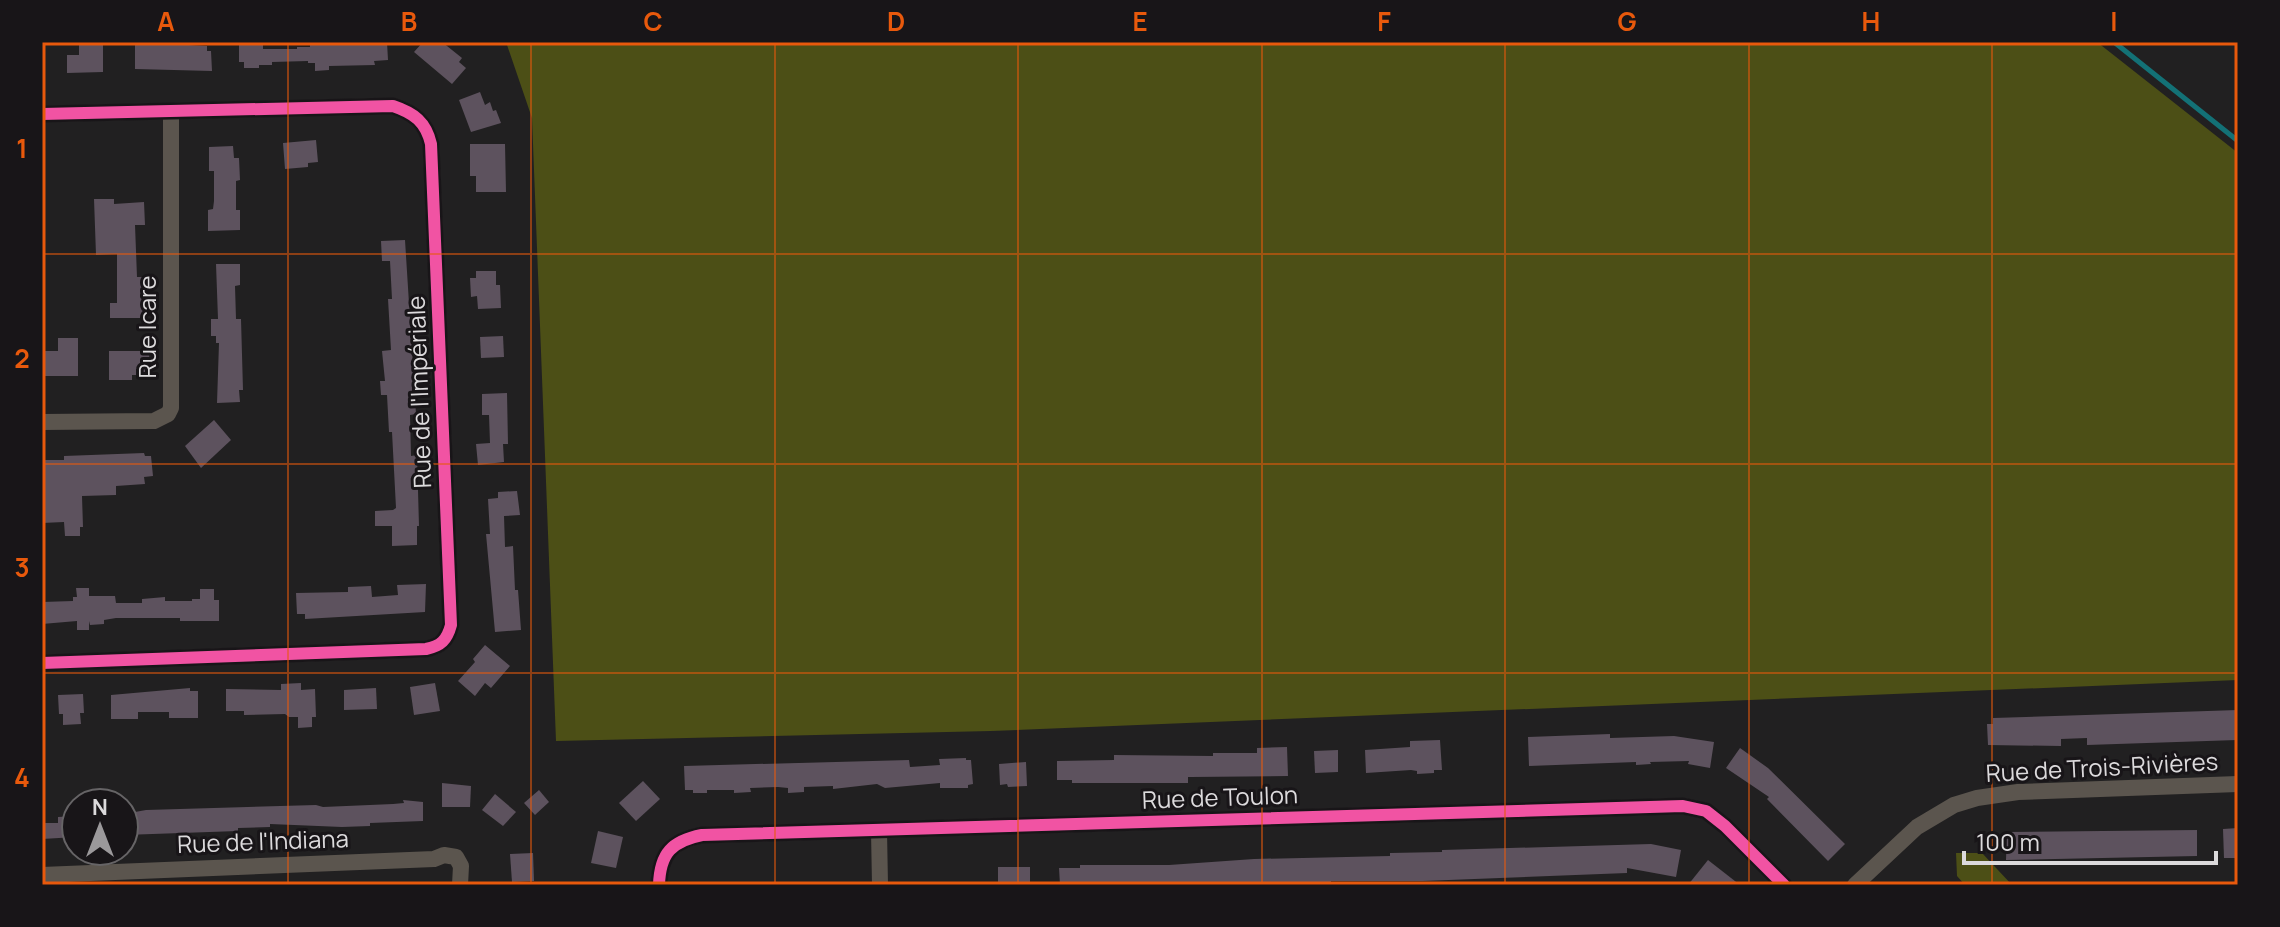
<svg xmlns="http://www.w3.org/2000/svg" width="2280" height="927" viewBox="0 0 2280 927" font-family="Manrope,sans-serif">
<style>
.forest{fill:#4c4f16}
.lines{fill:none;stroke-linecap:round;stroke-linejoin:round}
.stream{stroke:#137176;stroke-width:5}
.building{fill:#5d525e}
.street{stroke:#5b554e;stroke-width:16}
.cycleway-casing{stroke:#181518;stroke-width:17}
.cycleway{stroke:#f153a3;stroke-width:12}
.grid{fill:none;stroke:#e8590c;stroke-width:2;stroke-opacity:0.55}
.labels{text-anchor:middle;stroke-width:6;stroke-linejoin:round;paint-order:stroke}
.street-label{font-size:24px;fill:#dcdadc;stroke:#181518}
.neatline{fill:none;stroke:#e8590c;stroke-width:3}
.grid-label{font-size:26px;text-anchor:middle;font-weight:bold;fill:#e8590c}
</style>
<rect width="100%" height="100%" fill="#212021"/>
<g class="forest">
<polygon points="506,42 2097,42 2238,153 2238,680 991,731 556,741 532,118"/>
<polygon points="1956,853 1982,853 2012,885 2029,885 1965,885 1957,876"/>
</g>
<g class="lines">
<polyline class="stream" points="2114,42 2238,141"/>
</g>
<g class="building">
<polygon points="135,42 207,46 207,51 211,51 212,71 135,69"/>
<polygon points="239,42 263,42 263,49 297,49 297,47 310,47 310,42 387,42 388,60 374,61 375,65 329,66 329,70 315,71 315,63 308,63 308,61 272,62 272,65 259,65 259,68 244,68 244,62 239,62"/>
<polygon points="423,42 442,42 462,58 459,62 466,68 452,84 414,52"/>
<polygon points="79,45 103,45 103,72 67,73 67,55 79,55"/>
<polygon points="480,92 485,105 490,102 493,111 496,110 501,123 471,132 459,100"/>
<polygon points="316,140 318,162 308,163 308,167 285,169 283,143"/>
<polygon points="470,144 505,144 506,192 476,192 476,176 470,176"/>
<polygon points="233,146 234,158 239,158 240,180 236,181 236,210 240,210 240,230 208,231 208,210 213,209 214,201 214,171 209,171 209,147"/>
<polygon points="94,199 114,199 114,204 144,202 145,225 135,225 137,277 146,277 146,318 110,318 110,303 117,303 117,254 96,255"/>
<polygon points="405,240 416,414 410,415 411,456 417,455 419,526 417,526 417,545 392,546 392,526 375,526 375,511 393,510 396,508 392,432 389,432 387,395 381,395 380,381 385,381 382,351 391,350 388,299 392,299 390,261 382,261 381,241"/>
<polygon points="216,264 240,264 240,285 235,286 236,319 241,319 243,390 239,390 240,402 217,403 219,343 216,343 216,336 211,336 211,319 218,319"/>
<polygon points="476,271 496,271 496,285 500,285 501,308 478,309 477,296 471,297 470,278 476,278"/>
<polygon points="503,336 504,357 481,358 480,337"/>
<polygon points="58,338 78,338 78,376 45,376 45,351 58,351"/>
<polygon points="109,351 149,351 150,375 132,375 132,380 109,380"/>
<polygon points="507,393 508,444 503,444 504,462 478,465 476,444 490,443 489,415 482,415 482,394"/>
<polygon points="214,420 231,440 201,468 185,446"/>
<polygon points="144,453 145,456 151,456 153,476 144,477 145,484 116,486 116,495 82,496 83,527 80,527 80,536 65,536 64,522 42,523 42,460 64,460 64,456"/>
<polygon points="517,491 520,515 504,516 505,547 513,546 515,590 518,590 521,630 495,632 486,534 490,534 488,499 498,498 498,492"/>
<polygon points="426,584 425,612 305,619 305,614 297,614 296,593 348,592 348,587 371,586 372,597 398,595 397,585"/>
<polygon points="76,588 89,588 89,596 115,596 116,603 142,603 142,599 165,597 165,601 192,601 192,599 200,599 200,589 214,589 214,600 219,600 219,621 180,621 180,618 116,618 104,620 104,624 90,625 89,621 89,630 77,630 77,621 42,624 42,602 73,601 73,597 77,597"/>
<polygon points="485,645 510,666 491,688 485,683 475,696 458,681 475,662 473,659"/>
<polygon points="301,683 301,690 315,689 316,717 312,717 312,727 298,728 298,717 289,717 285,714 244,715 244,711 226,711 226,689 281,690 281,684"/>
<polygon points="435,683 440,711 414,715 410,687"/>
<polygon points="190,688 190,691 198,691 198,718 169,718 169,712 138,712 138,719 111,719 111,695"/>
<polygon points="376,688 377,709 344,710 344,690"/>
<polygon points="83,694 84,713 80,713 81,724 63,725 63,714 59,714 58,695"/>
<polygon points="2238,710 2237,740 2087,745 2087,738 2061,739 2061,746 1988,745 1987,724 1993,724 1993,718"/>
<polygon points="1610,734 1610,738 1674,736 1714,742 1710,768 1688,764 1689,761 1650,762 1651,764 1636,765 1636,762 1529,766 1528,737"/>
<polygon points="1440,740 1442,770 1434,770 1434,773 1417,774 1417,771 1411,770 1366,773 1365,750 1410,747 1410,741"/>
<polygon points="1287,747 1288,776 1190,777 1188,777 1188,783 1072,783 1072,780 1057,780 1057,761 1114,760 1114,755 1213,756 1213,753 1257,753 1257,748"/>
<polygon points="1740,748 1768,768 1845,844 1828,861 1767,799 1769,797 1726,768"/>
<polygon points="1338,750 1338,772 1315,773 1314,751"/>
<polygon points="966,758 966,760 971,760 973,784 968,785 968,788 940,788 940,783 885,788 877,784 833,789 833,786 804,787 804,792 788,793 788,788 778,787 750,788 751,792 734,793 734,790 707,790 707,793 693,793 693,790 685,790 684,766 909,760 910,767 940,765 939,759"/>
<polygon points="1026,762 1027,786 1008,787 1007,784 1000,785 999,764"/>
<polygon points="643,781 660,799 636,821 619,803"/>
<polygon points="442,783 471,786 470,807 442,807"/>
<polygon points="539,790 549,802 535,815 524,803"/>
<polygon points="495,794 516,812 503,826 482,810"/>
<polygon points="403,800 423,802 423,821 370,823 370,826 342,827 270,824 270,827 238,828 238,831 124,835 124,814 146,810 316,805 323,807 393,804 404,803"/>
<polygon points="76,816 76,837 42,839 42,823 58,823 58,817"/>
<polygon points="2238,828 2238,858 2224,858 2223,829"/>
<polygon points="2197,830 2197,856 2006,860 2007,832"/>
<polygon points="598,831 623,837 616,868 591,863"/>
<polygon points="1651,844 1681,850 1676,877 1627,868 1627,873 1423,881 1331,881 1331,885 1249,885 1249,882 1060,885 1059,868 1080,868 1080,865 1169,865 1254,859 1390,856 1390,853 1442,852 1442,850"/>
<polygon points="533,853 534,881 512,882 510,854"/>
<polygon points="1708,860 1740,885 1688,885"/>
<rect x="998" y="867" width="32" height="18"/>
</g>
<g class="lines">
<g class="street">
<path d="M42 114 393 106C414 113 426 122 431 144L451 625C447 640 441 646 426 649L42 663"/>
<polyline points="42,422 154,421 168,414 171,408 171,111"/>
<polyline points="879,831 880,885"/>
<polyline points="42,875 434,859 444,855 456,857 461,866 460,885"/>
<path d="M659 885C660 853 672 841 702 835L1683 806 1706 811 1725 826 1784 885"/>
<polyline points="1855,885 1917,827 1954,805 1977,798 2018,792 2238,784"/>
</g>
<g class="cycleway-casing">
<g id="cycleway">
<path d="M42 114 393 106C414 113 426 122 431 144L451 625C447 640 441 646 426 649L42 663"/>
<path d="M659 885C660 853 672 841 702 835L1683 806 1706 811 1725 826 1784 885"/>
</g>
</g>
<use href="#cycleway" class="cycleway"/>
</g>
<path class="grid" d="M288 42V885M531 42V885M775 42V885M1018 42V885M1262 42V885M1505 42V885M1749 42V885M1992 42V885M42 254H2238M42 464H2238M42 673H2238"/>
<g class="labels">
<g class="street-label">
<text transform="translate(148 327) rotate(-90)" y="8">Rue Icare</text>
<text transform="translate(420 392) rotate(-92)" y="8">Rue de l'Impériale</text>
<text transform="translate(2102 768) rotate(-3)" y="8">Rue de Trois-Rivières</text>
<text transform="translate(1220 798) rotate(-2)" y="8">Rue de Toulon</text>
<text transform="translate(263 842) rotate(-2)" y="8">Rue de l'Indiana</text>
</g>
</g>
<rect width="2280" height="927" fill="none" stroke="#181518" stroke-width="88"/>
<g transform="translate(100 827)"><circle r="38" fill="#181518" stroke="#666466" stroke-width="2"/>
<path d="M0-6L14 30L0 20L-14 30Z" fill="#9b999b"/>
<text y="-12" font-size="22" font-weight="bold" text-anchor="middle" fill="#dcdadc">N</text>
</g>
<path d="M1964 851v12h252v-12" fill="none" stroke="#dcdadc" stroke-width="4"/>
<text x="1976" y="851" font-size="24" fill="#dcdadc" stroke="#181518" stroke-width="6" paint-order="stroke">100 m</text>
<rect x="44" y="44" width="2192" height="839" class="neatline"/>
<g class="grid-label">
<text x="166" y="31">A</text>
<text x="409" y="31">B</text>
<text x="653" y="31">C</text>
<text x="896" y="31">D</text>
<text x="1140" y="31">E</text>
<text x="1384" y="31">F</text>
<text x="1627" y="31">G</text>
<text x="1871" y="31">H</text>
<text x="2114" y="31">I</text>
<text x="22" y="158">1</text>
<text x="22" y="368">2</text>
<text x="22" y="577">3</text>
<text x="22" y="787">4</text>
</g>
</svg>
